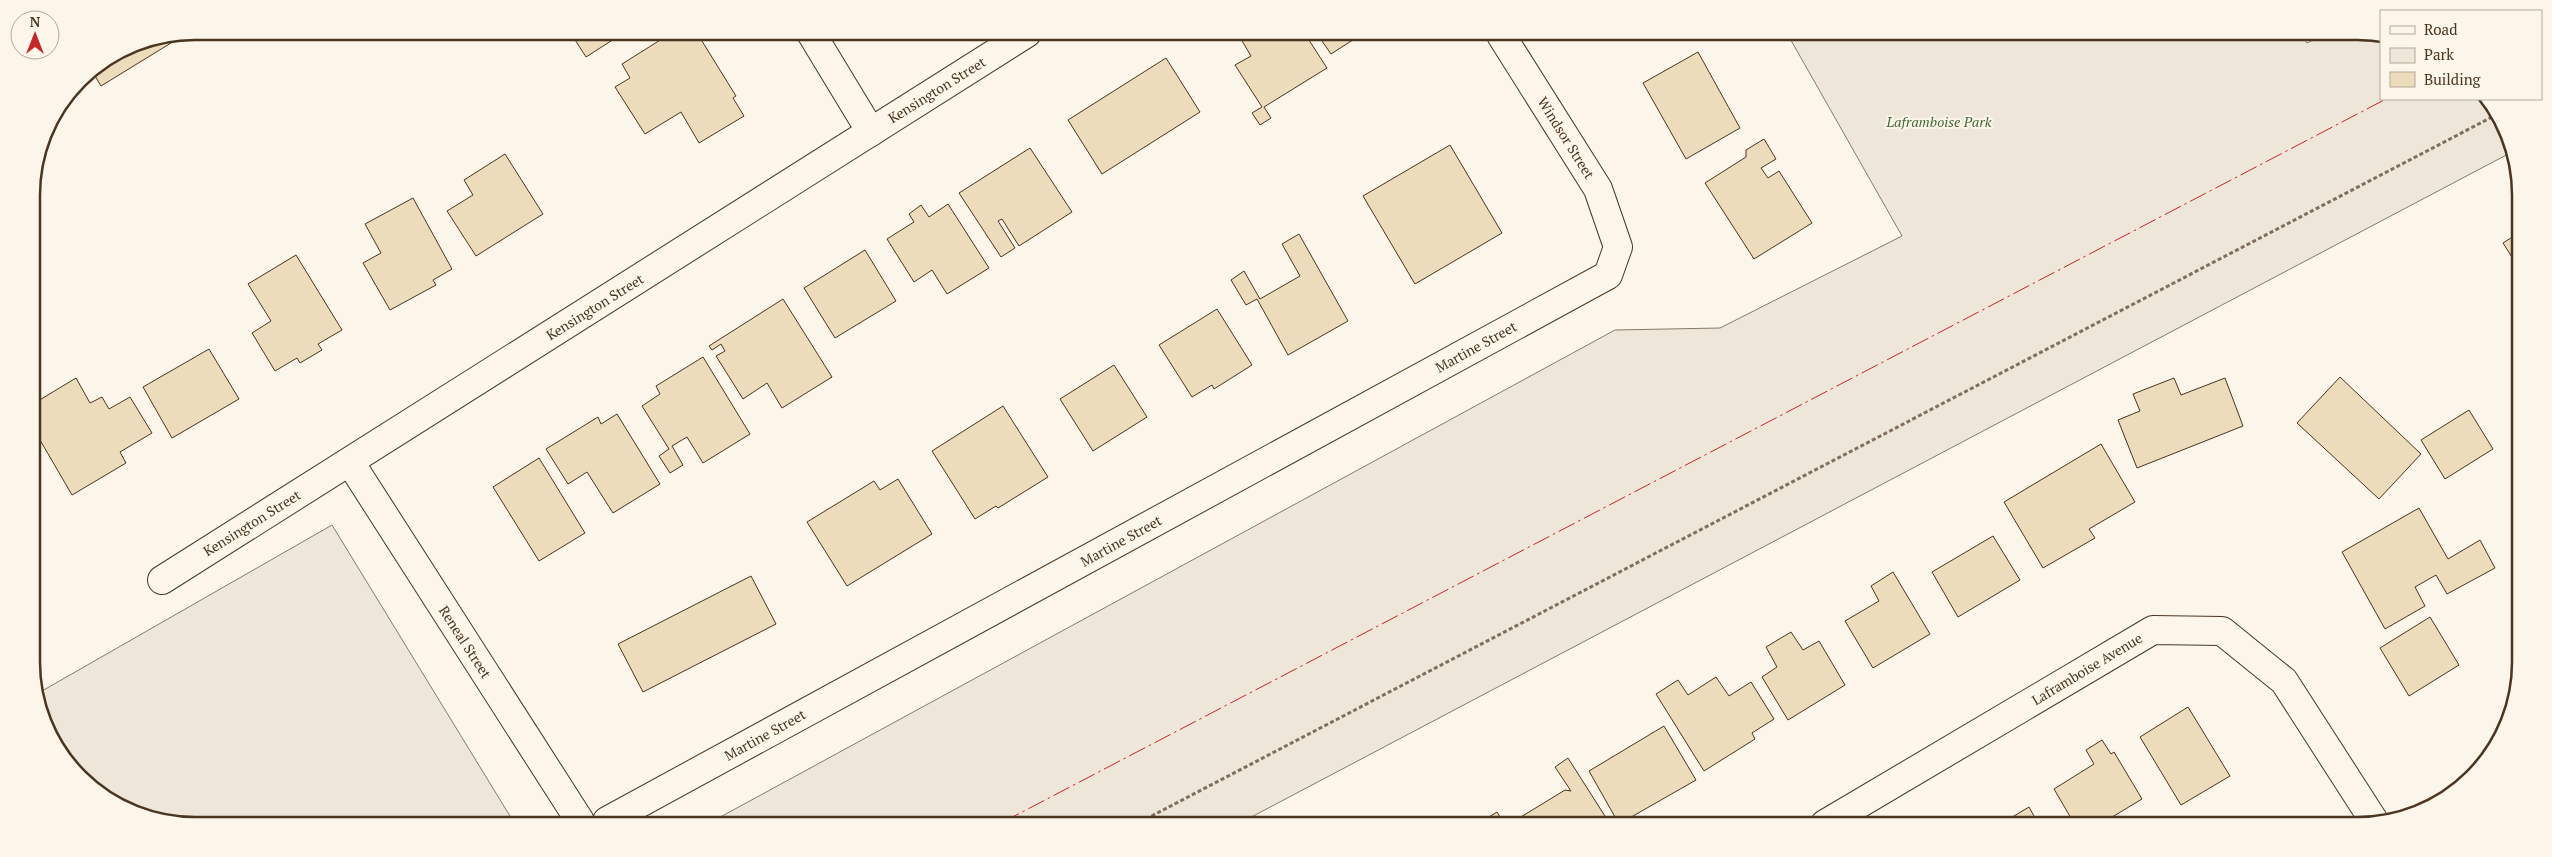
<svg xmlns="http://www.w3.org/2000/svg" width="2552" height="857" viewBox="0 0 2552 857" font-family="'PT Serif',serif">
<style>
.green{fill:#ede6d9;stroke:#887966}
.building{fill:#ecdcbc;stroke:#4a3520}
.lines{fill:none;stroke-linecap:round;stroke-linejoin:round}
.street-casing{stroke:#4a3520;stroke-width:30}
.path{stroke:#7f6f5c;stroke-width:3;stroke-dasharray:4 2.5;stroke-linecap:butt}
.street{stroke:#fbf6e9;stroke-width:28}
.power{stroke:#c62828;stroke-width:1;stroke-dasharray:18 4 2.5 4;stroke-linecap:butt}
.labels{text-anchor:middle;stroke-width:4;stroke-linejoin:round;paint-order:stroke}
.street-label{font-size:14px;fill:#4a3520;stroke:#fbf6e9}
.park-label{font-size:14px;font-style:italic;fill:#436837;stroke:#fbf6e9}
.rim{fill:none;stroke:#4a3520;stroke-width:2.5}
</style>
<rect width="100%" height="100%" fill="#fbf6e9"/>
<g class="green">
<polygon points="1788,35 2303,37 2307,43 2319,37 2381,37 2381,99 2486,99 2512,152 1240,823 713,821 1615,330 1720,328 1902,236"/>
<polygon points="332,525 513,821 153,820 104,798 72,770 35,695"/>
</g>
<g class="building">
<polygon points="570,32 625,32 586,57"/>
<polygon points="673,32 697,33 736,96 733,98 744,116 699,143 681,112 645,134 615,87 630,78 622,64"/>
<polygon points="1238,34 1305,34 1327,68 1264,107 1271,118 1260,125 1252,113 1262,107 1235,65 1251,56"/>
<polygon points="1317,34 1362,34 1331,54"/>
<polygon points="167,37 171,43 101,86 92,71 133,44"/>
<polygon points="1698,52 1740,128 1686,159 1643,83"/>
<polygon points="1166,58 1200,112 1102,174 1068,120"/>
<polygon points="1764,139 1776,159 1761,168 1768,178 1779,171 1812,223 1754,259 1705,183 1746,157 1746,150"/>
<polygon points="1450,145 1502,233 1415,284 1363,196"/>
<polygon points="1030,148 1072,212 1019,246 1002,219 998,221 1015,248 1001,257 959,193"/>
<polygon points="505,154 543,214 476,256 447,211 473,195 464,180"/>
<polygon points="413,198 452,269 433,280 436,285 390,310 363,263 381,253 365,224"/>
<polygon points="948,204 989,268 947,294 932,270 914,282 887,239 914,222 909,214 921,205 929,217"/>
<polygon points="1299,234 1348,321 1288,355 1257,299 1246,305 1231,280 1244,271 1260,299 1300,276 1282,244"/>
<polygon points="2517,234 2517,265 2503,243"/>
<polygon points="865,250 896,301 835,338 804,288"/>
<polygon points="296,255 342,330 318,344 322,350 300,363 297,358 275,371 252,333 271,321 248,284"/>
<polygon points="783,299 832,377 782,408 767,383 743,399 716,356 725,351 721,344 712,350 709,346"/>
<polygon points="1217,309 1252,365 1214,389 1212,385 1192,397 1159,345"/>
<polygon points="209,349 239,399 172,438 143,387"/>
<polygon points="703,357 750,434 703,463 687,437 672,446 683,465 670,473 659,456 669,449 642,406 660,394 656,386"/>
<polygon points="1114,365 1147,417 1093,451 1060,399"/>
<polygon points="2340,377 2421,454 2379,499 2297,423"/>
<polygon points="76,378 90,403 102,397 109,409 130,397 152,433 120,452 126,463 72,495 33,428 33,404"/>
<polygon points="2174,378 2181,395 2225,378 2243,426 2137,468 2118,420 2140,411 2133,394"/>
<polygon points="1003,406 1048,477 998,508 996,506 975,519 932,451"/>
<polygon points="2469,410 2493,449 2445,479 2421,440"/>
<polygon points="617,414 660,484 613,513 587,472 568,484 546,449 598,417 601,424"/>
<polygon points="2101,444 2135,502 2089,529 2095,538 2043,568 2004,502"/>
<polygon points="539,458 585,533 539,561 493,487"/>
<polygon points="898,479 932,534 847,586 807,522 874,481 880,490"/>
<polygon points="2419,508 2448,559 2480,540 2495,568 2447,594 2436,575 2415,587 2425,606 2385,629 2342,552"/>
<polygon points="1993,536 2020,580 1958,617 1932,572"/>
<polygon points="1893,572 1930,634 1873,668 1845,621 1879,601 1871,586"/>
<polygon points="751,576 776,624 643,692 618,644"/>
<polygon points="2430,617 2459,665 2409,696 2380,648"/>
<polygon points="1791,632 1803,650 1819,641 1845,685 1788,720 1762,677 1777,667 1766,647"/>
<polygon points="1716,677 1729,696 1751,682 1774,719 1752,733 1755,739 1704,771 1656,694 1678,680 1688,695"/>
<polygon points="2188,707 2230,776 2181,805 2140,737"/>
<polygon points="1664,726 1696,780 1619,824 1589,771"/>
<polygon points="2102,740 2111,754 2114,752 2142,799 2099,825 2075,825 2054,789 2094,764 2086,750"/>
<polygon points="1568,758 1610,824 1511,823 1565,790 1571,791 1555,767"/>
<polygon points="2029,807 2039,825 1999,825"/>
<polygon points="1497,812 1504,823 1493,823 1489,817"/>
</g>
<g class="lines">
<g class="street-casing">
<g id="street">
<polyline points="811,33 871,132"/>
<polyline points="350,462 580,821"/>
<polyline points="162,580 1027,33"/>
<polyline points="607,821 1608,275 1618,247 1598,189 1501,35"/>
<polyline points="1825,824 2153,630 2222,631 2284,681 2376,824"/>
</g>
</g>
<polyline class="path" points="1140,822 2494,116"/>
<use href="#street" class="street"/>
<polyline class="power" points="1003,822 2386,99"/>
</g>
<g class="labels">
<g class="street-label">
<text transform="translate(937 90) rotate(-32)" y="5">Kensington Street</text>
<text transform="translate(1566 138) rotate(58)" y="5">Windsor Street</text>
<text transform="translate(595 307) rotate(-32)" y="5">Kensington Street</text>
<text transform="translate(1476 347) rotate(-29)" y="5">Martine Street</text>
<text transform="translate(252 523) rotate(-32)" y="5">Kensington Street</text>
<text transform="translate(1121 541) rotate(-29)" y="5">Martine Street</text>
<text transform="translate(465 642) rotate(57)" y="5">Reneal Street</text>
<text transform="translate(2087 669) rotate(-31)" y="5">Laframboise Avenue</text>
<text transform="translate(765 735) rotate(-29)" y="5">Martine Street</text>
</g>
<g class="park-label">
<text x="1939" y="127">Laframboise Park</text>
</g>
</g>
<path d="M0 0H2552V857H0ZM195 40H2357A155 155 0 0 1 2512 195V662A155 155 0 0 1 2357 817H195A155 155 0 0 1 40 662V195A155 155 0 0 1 195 40Z" fill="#fbf6e9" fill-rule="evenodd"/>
<path class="rim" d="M195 40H2357A155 155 0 0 1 2512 195V662A155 155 0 0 1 2357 817H195A155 155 0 0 1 40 662V195A155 155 0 0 1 195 40Z"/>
<rect x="2380" y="10" width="162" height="90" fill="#fbf6e9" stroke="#b4a999"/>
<rect x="2390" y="26" width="25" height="8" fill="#fbf6e9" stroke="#b4a999"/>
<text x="2424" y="35" font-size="15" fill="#4a3520">Road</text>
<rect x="2390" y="48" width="25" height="15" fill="#ede6d9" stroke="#b4a999"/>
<text x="2424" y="60" font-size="15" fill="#4a3520">Park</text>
<rect x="2390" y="72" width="25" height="15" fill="#ecdcbc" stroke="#b4a999"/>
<text x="2424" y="85" font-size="15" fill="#4a3520">Building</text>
<g transform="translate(35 35)"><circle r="24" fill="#fbf6e9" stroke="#b4a999"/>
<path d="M0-4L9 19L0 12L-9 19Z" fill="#c62828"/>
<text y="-8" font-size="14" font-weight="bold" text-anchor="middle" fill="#4a3520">N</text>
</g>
</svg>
